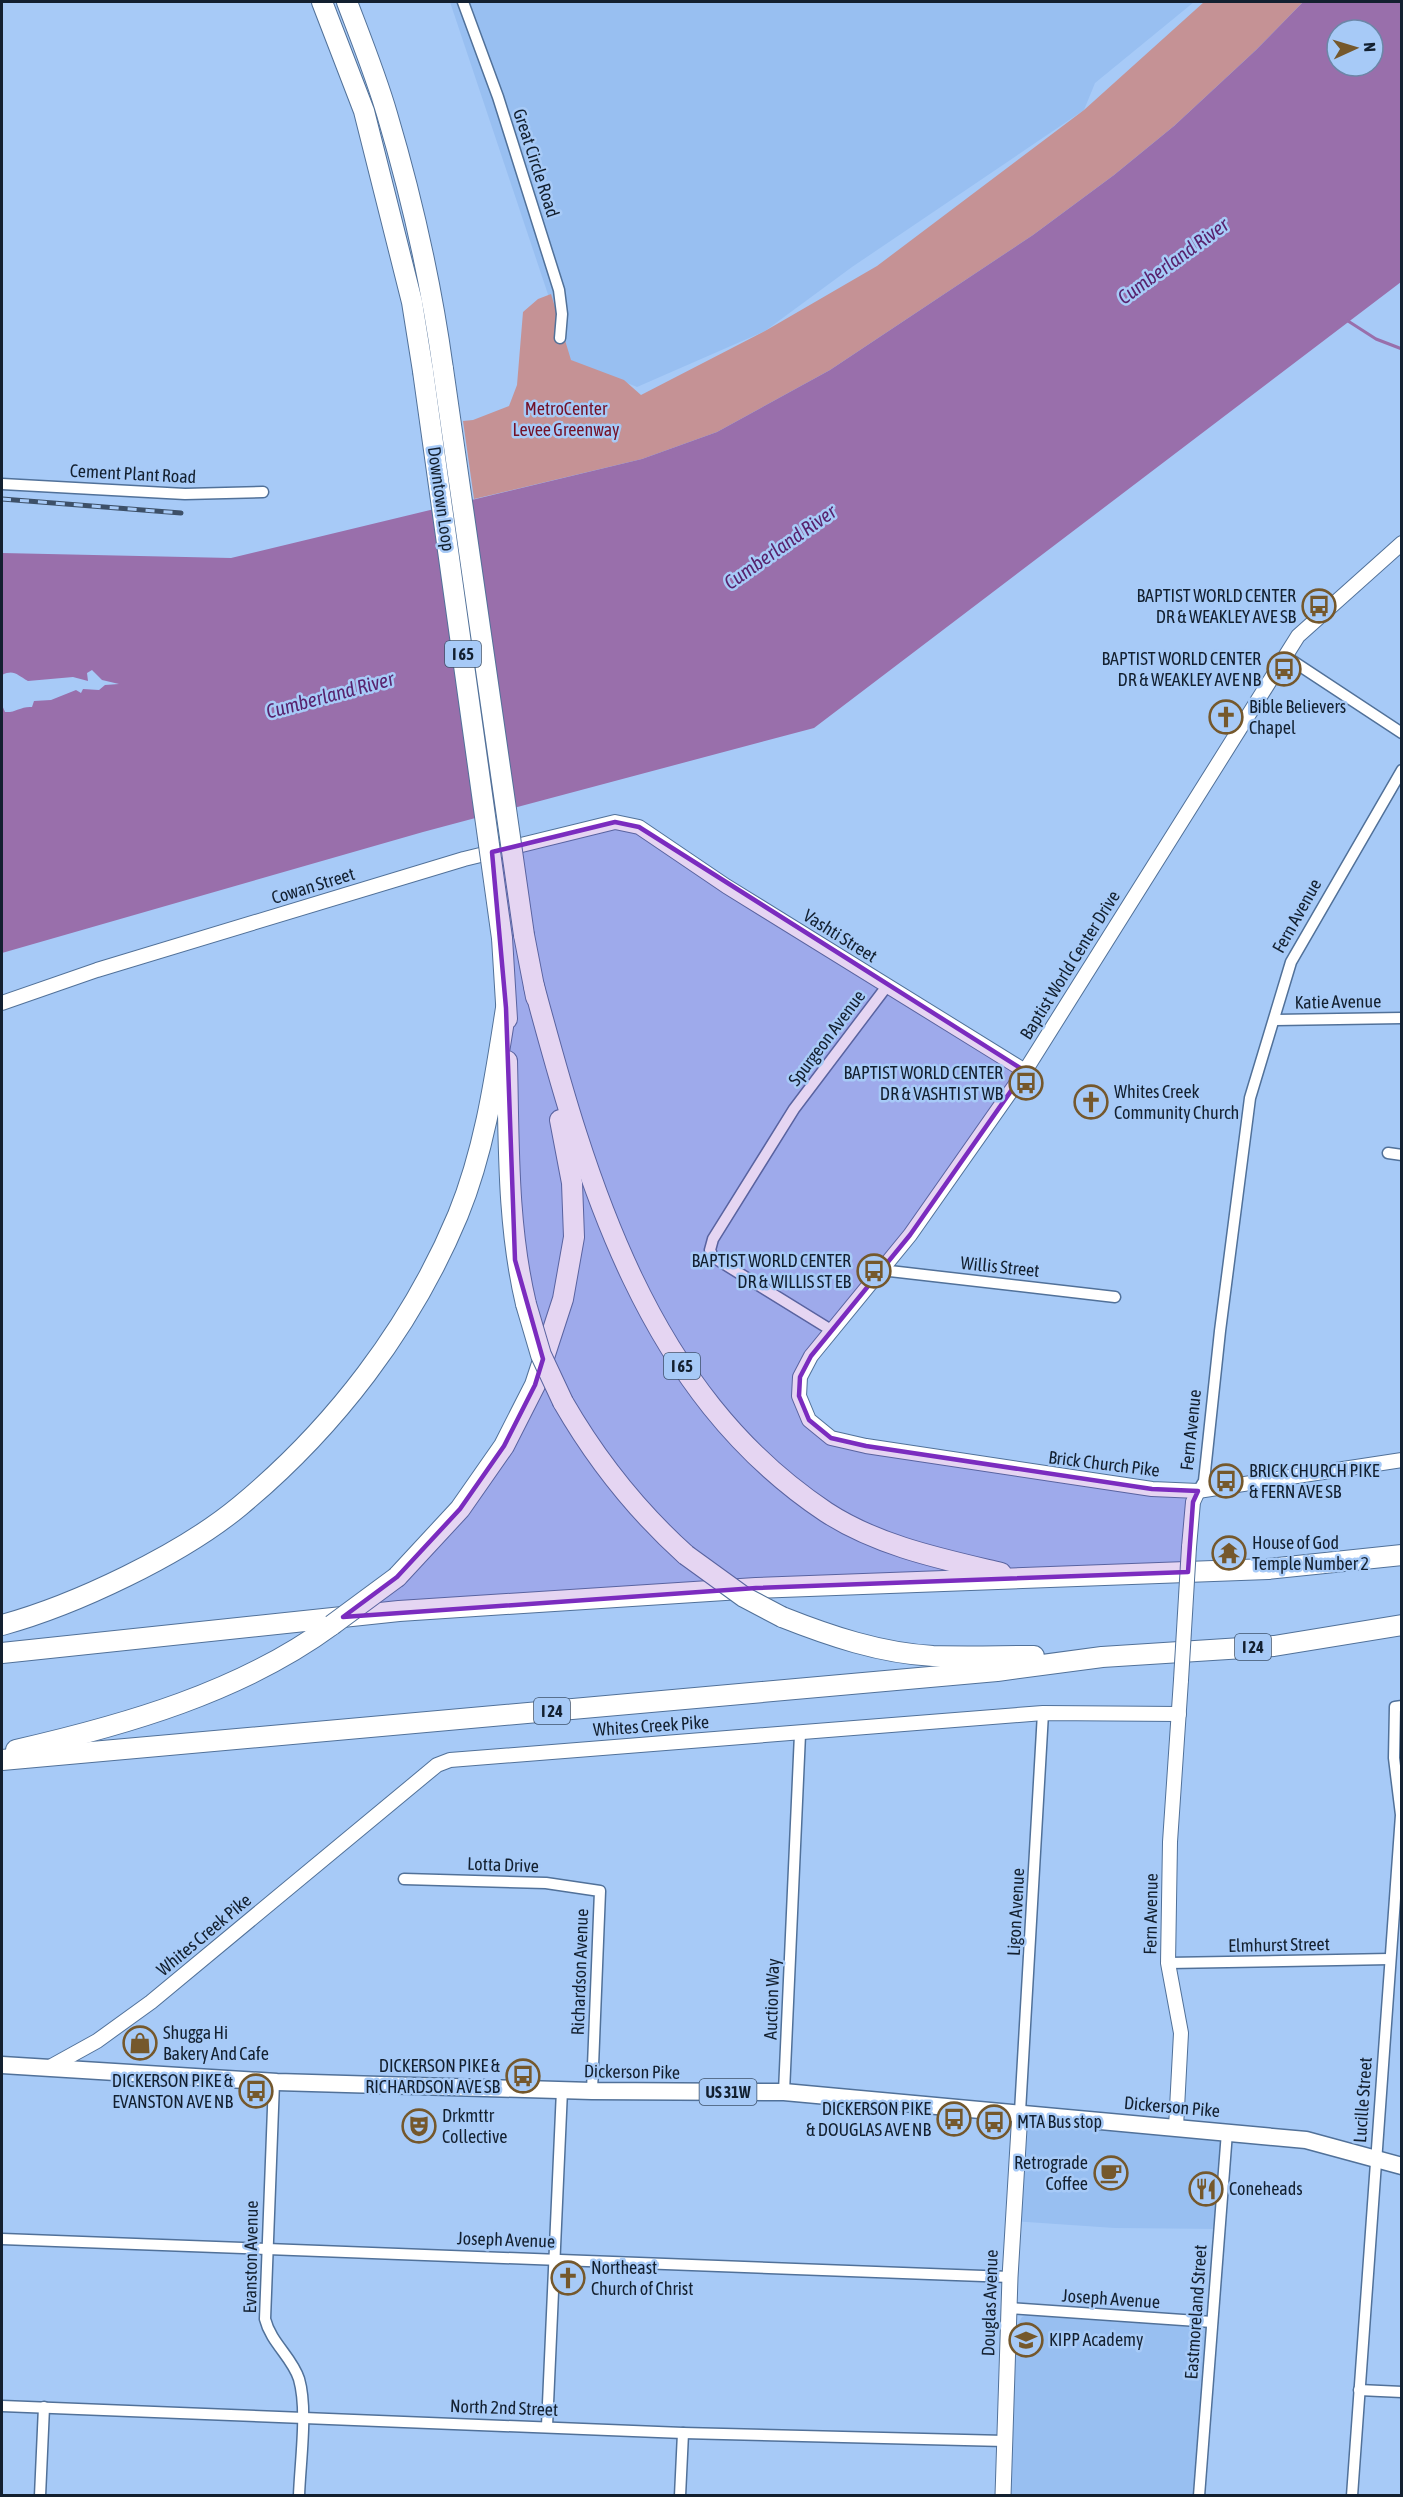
<svg xmlns="http://www.w3.org/2000/svg" width="1403" height="2497" viewBox="0 0 1403 2497" font-family="'Asap Condensed',sans-serif">
<style>
.built{fill:#98bff1}
.green{fill:#c59295}
.water{fill:#996fab;fill-rule:evenodd}
.lines{fill:none;stroke-linecap:round;stroke-linejoin:round}
.stream{stroke:#996fab;stroke-width:3}
.minor-casing{stroke:#517199;stroke-width:13}
.tertiary-casing{stroke:#517199;stroke-width:16}
.secondary-casing{stroke:#517199;stroke-width:17}
.primary-casing{stroke:#517199;stroke-width:19}
.motorway-casing{stroke:#517199;stroke-width:22}
.minor{stroke:#fff;stroke-width:10}
.tertiary{stroke:#fff;stroke-width:14}
.secondary{stroke:#fff;stroke-width:15}
.primary{stroke:#fff;stroke-width:16}
.motorway{stroke:#fff;stroke-width:20}
.rail-casing{stroke:#3d5068;stroke-width:5}
.rail{stroke:#a7caf7;stroke-width:3;stroke-dasharray:9;stroke-linecap:butt}
.tertiary-bridge-casing{stroke:#517199;stroke-width:16;stroke-linecap:butt}
.motorway-bridge-casing{stroke:#517199;stroke-width:22;stroke-linecap:butt}
.tertiary-bridge{stroke:#fff;stroke-width:14}
.motorway-bridge{stroke:#fff;stroke-width:20}
.marked{fill:#7b2cbf;fill-opacity:0.2;stroke:#7b2cbf;stroke-width:4.5;stroke-linejoin:round}
.labels{text-anchor:middle;stroke-width:5;stroke-linejoin:round;paint-order:stroke}
.shield{fill:#a7caf7;stroke:#3f536c;stroke-width:1.5}
.shield-label{font-size:16px;font-weight:bold;fill:#132030}
.street-label{font-size:18px;fill:#132030;stroke:#a7caf7}
.park-label{font-size:18px;fill:#731127;stroke:#a7caf7}
.poi-label{font-size:18px;fill:#132030;stroke:#a7caf7;text-anchor:start}
.water-label{font-size:20px;font-style:italic;fill:#58226d;stroke:#a7caf7}
</style>
<rect width="100%" height="100%" fill="#a7caf7"/>
<g class="built">
<polygon points="450,2 1194,2 1095,83 1084,110 852,267 765,331 637,387 570,360"/>
<polygon points="1020,2112 1227,2132 1219,2229 1115,2228 1013,2221"/>
<polygon points="1027,2315 1206,2328 1194,2495 1011,2496 1016,2327 1022,2317"/>
</g>
<polygon class="green" points="1204,2 1303,2 1256,50 1174,126 1114,175 1033,235 830,370 717,432 642,459 474,499 463,421 473,420 509,406 517,385 523,312 538,299 551,294 571,360 624,380 641,395 765,331 877,266 1084,110"/>
<path class="water" d="M1303 2H1401V282L814 728 423 832 2 953V705L5 712C15 713 21 706 32 707L34 701 51 700 76 690 81 693 83 689 99 690 105 685 119 684 102 680 92 670 87 673 88 681 73 677 28 681C17 675 14 669 2 675V553L231 558 642 459 717 432 830 370 1033 235 1114 175 1174 126 1256 50ZM1337 30H1373V66H1337Z"/>
<g class="lines">
<polyline class="stream" points="1348,321 1376,339 1402,349"/>
<g class="minor-casing">
<g id="minor">
<polyline points="463,2 498,97 559,290 562,314 560,338"/>
<polyline points="2,484 185,494 263,492"/>
<polyline points="1285,656 1402,733"/>
<polyline points="1275,1020 1402,1018"/>
<polyline points="1388,1153 1402,1155"/>
<polyline points="881,1270 1115,1297"/>
<polyline points="831,1330 713,1257 710,1250 713,1239 794,1109 887,986"/>
<polyline points="1198,1491 1204,1481 1220,1331 1250,1098 1291,962 1402,770"/>
<polyline points="404,1879 546,1883 600,1891 592,2091"/>
<polyline points="1168,1963 1390,1959"/>
<path d="M274 2082 265 2319C271 2343 292 2357 299 2379 308 2410 300 2463 299 2496"/>
<polyline points="784,2092 800,1734"/>
<polyline points="1020,2112 1043,1713"/>
<polyline points="2,2239 1010,2277"/>
<polyline points="1009,2308 1212,2322"/>
<polyline points="1359,2390 1402,2392"/>
<polyline points="2,2406 683,2433 1005,2441"/>
<polyline points="547,2426 562,2090"/>
<polyline points="40,2496 44,2407"/>
<polyline points="680,2496 683,2433"/>
<polyline points="1199,2496 1227,2132"/>
<polyline points="1352,2496 1401,1815 1394,1758 1395,1707 1402,1706"/>
</g>
</g>
<g class="tertiary-casing">
<g id="tertiary">
<polyline points="1402,543 1298,636 1025,1071 910,1235 811,1356 800,1377 799,1396 809,1420 831,1438 866,1446 1152,1489 1198,1491 1402,1460"/>
<polyline points="2,1003 97,970 464,859 615,822 639,827 726,886 1025,1071"/>
<polyline points="1189,1547 1193,1502 1198,1491"/>
<polyline points="50,2067 97,2041 151,2002 437,1765 450,1760 1043,1713 1179,1714"/>
<polyline points="1176,2127 1181,2033 1168,1963 1170,1842 1181,1680"/>
</g>
</g>
<g class="secondary-casing">
<polyline id="secondary" points="1003,2496 1010,2277 1020,2112"/>
</g>
<g class="primary-casing">
<polyline id="primary" points="2,2065 277,2082 592,2091 784,2092 1306,2140 1402,2166"/>
</g>
<g class="motorway-casing">
<g id="motorway">
<polyline points="322,2 364,111 412,302 423,371"/>
<path d="M347 2C361 39 376 76 387 114 412 198 431 282 443 369"/>
<polyline points="524,935 536,997"/>
<polyline points="502,938 507,1019"/>
<path d="M534 986C587 1183 646 1392 826 1512 878 1546 942 1559 1001 1573"/>
<path d="M507 1061C509 1142 507 1224 526 1304"/>
<path d="M563 1402C597 1461 636 1510 686 1555"/>
<polyline points="397,1577 460,1509 504,1446 535,1385 563,1299 574,1237 572,1183 560,1120"/>
<path d="M782 1617C830 1636 880 1653 933 1656 966 1657 1000 1656 1034 1656"/>
<path d="M2 1625C75 1605 181 1555 240 1506 333 1429 411 1328 458 1215 485 1149 495 1078 506 1008"/>
<polyline points="2,1653 399,1611 756,1588 1268,1569 1402,1555"/>
<path d="M16 1750C125 1725 241 1692 332 1625"/>
<polyline points="2,1760 997,1671 1102,1657 1274,1646 1402,1625"/>
</g>
</g>
<use href="#minor" class="minor"/>
<use href="#tertiary" class="tertiary"/>
<use href="#secondary" class="secondary"/>
<use href="#primary" class="primary"/>
<use href="#motorway" class="motorway"/>
<g class="rail-casing">
<polyline id="rail" points="2,499 181,513"/>
</g>
<use href="#rail" class="rail"/>
<g class="tertiary-bridge-casing">
<polyline id="tertiary-bridge" points="1181,1680 1189,1547"/>
</g>
<g class="motorway-bridge-casing">
<g id="motorway-bridge">
<polyline points="443,369 524,935"/>
<polyline points="423,371 502,938"/>
<polyline points="526,1304 541,1355 563,1402"/>
<polyline points="686,1555 744,1597 782,1617"/>
<polyline points="332,1625 397,1577"/>
</g>
</g>
<use href="#tertiary-bridge" class="tertiary-bridge"/>
<use href="#motorway-bridge" class="motorway-bridge"/>
</g>
<path class="marked" d="M615 822 639 827 1025 1071 910 1235 811 1356 800 1377 799 1396 809 1420 831 1438 866 1446 1152 1489 1198 1491 1193 1502 1188 1572 756 1588 343 1617 397 1577 460 1509 504 1446 535 1385 543 1359 515 1260 506 1008 492 852Z"/>
<defs>
<g id="bus-ring" transform="scale(1.725)"><circle r="9.5" fill="#a7caf7" stroke="#75582c" stroke-width="1.5"/><path d="M-5-6H5V4H4V6H2V4H-2V6H-4V4H-5ZM-3.5-4V0h7V-4ZM-3.5 1.2v1.5H-2V1.2ZM2 1.2v1.5H3.5V1.2Z" fill="#75582c"/></g>
<g id="church-ring" transform="scale(1.725)"><circle r="9.5" fill="#a7caf7" stroke="#75582c" stroke-width="1.5"/><path d="M-1.2-6h2.4v3.5h3.3v2.4h-3.3V6h-2.4V-.1h-3.3v-2.4h3.3Z" fill="#75582c"/></g>
<g id="temple-ring" transform="scale(1.725)"><circle r="9.5" fill="#a7caf7" stroke="#75582c" stroke-width="1.5"/><path d="M0-6L5-2H3V0L6.5 2.5H4V6H1.5V3h-3V6H-4V2.5H-6.5L-3 0V-2H-5Z" fill="#75582c"/></g>
<g id="shop-ring" transform="scale(1.725)"><circle r="9.5" fill="#a7caf7" stroke="#75582c" stroke-width="1.5"/><path d="M-5-2.5h2.3a2.7 3.5 0 0 1 5.4 0H5L5.5 6h-11ZM-1.5-2.5h3a1.5 2.3 0 0 0-3 0Z" fill="#75582c"/></g>
<g id="theatre-ring" transform="scale(1.725)"><circle r="9.5" fill="#a7caf7" stroke="#75582c" stroke-width="1.5"/><path d="M-5-5.5Q0-4 5-5.5V0Q5 5 0 6Q-5 5-5 0ZM-3.3-2.5H-1v1.5H-3.3ZM1-2.5H3.3v1.5H1ZM-2.8 1Q0 5.5 2.8 1Z" fill="#75582c"/></g>
<g id="cafe-ring" transform="scale(1.725)"><circle r="9.5" fill="#a7caf7" stroke="#75582c" stroke-width="1.5"/><path d="M-5.5-4.5H6V0H3Q3 3.5 0 3.5H-2.5Q-5.5 3.5-5.5 0ZM3-3.2v2h1.7v-2ZM-6 4.5H4V6H-6Z" fill="#75582c"/></g>
<g id="restaurant-ring" transform="scale(1.725)"><circle r="9.5" fill="#a7caf7" stroke="#75582c" stroke-width="1.5"/><path d="M-5-6h1v4h1v-4h1v4h1v-4h1v5L-1.5 .5V6h-2V.5L-5-1ZM5-6V6H3V1.5H1.5Q1.5-4 5-6Z" fill="#75582c"/></g>
<g id="school-ring" transform="scale(1.725)"><circle r="9.5" fill="#a7caf7" stroke="#75582c" stroke-width="1.5"/><path d="M0-5L7-2L0 1L-7-2ZM-4 1L0 2.5L4 1V4Q0 6-4 4Z" fill="#75582c"/></g>
</defs>
<g fill-rule="evenodd">
<use href="#bus-ring" x="1319" y="606"/>
<use href="#bus-ring" x="1284" y="669"/>
<use href="#church-ring" x="1226" y="717"/>
<use href="#bus-ring" x="1026" y="1083"/>
<use href="#church-ring" x="1091" y="1102"/>
<use href="#bus-ring" x="874" y="1271"/>
<use href="#bus-ring" x="1226" y="1481"/>
<use href="#temple-ring" x="1229" y="1553"/>
<use href="#shop-ring" x="140" y="2043"/>
<use href="#bus-ring" x="523" y="2076"/>
<use href="#bus-ring" x="256" y="2091"/>
<use href="#bus-ring" x="954" y="2119"/>
<use href="#bus-ring" x="994" y="2122"/>
<use href="#theatre-ring" x="419" y="2126"/>
<use href="#cafe-ring" x="1111" y="2173"/>
<use href="#restaurant-ring" x="1206" y="2189"/>
<use href="#church-ring" x="568" y="2278"/>
<use href="#school-ring" x="1026" y="2340"/>
</g>
<g class="labels">
<g class="shield">
<rect x="445" y="641" width="36" height="26" rx="4.5"/>
<rect x="664" y="1353" width="36" height="26" rx="4.5"/>
<rect x="1235" y="1634" width="36" height="26" rx="4.5"/>
<rect x="534" y="1698" width="36" height="26" rx="4.5"/>
<rect x="699.5" y="2079" width="57" height="26" rx="4.5"/>
</g>
<g class="shield-label">
<text x="463" y="660">I 65</text>
<text x="682" y="1372">I 65</text>
<text x="1253" y="1653">I 24</text>
<text x="552" y="1717">I 24</text>
<text x="728" y="2098">US 31W</text>
</g>
<g class="street-label">
<text transform="translate(536 163) rotate(72)" y="6">Great Circle Road</text>
<text transform="translate(133 474) rotate(3)" y="6">Cement Plant Road</text>
<text transform="translate(441 499) rotate(82)" y="6">Downtown Loop</text>
<text transform="translate(313 886) rotate(-17)" y="6">Cowan Street</text>
<text transform="translate(1297 916) rotate(-61)" y="6">Fern Avenue</text>
<text transform="translate(840 936) rotate(32)" y="6">Vashti Street</text>
<text transform="translate(1070 965) rotate(-58)" y="6">Baptist World Center Drive</text>
<text transform="translate(1338 1002) rotate(-1)" y="6">Katie Avenue</text>
<text transform="translate(827 1038) rotate(-53)" y="6">Spurgeon Avenue</text>
<text transform="translate(1000 1267) rotate(6)" y="6">Willis Street</text>
<text transform="translate(1191 1430) rotate(-84)" y="6">Fern Avenue</text>
<text transform="translate(1104 1464) rotate(7)" y="6">Brick Church Pike</text>
<text transform="translate(651 1726) rotate(-4)" y="6">Whites Creek Pike</text>
<text transform="translate(503 1865) rotate(2)" y="6">Lotta Drive</text>
<text transform="translate(1016 1912) rotate(-87)" y="6">Ligon Avenue</text>
<text transform="translate(1151 1914) rotate(-89)" y="6">Fern Avenue</text>
<text transform="translate(204 1935) rotate(-40)" y="6">Whites Creek Pike</text>
<text transform="translate(1279 1945) rotate(-1)" y="6">Elmhurst Street</text>
<text transform="translate(580 1972) rotate(-88)" y="6">Richardson Avenue</text>
<text transform="translate(772 1999) rotate(-88)" y="6">Auction Way</text>
<text transform="translate(632 2072) rotate(1)" y="6">Dickerson Pike</text>
<text transform="translate(1363 2100) rotate(-86)" y="6">Lucille Street</text>
<text transform="translate(1172 2107) rotate(5)" y="6">Dickerson Pike</text>
<text transform="translate(506 2240) rotate(2)" y="6">Joseph Avenue</text>
<text transform="translate(251 2257) rotate(-89)" y="6">Evanston Avenue</text>
<text transform="translate(1111 2299) rotate(4)" y="6">Joseph Avenue</text>
<text transform="translate(990 2303) rotate(-88)" y="6">Douglas Avenue</text>
<text transform="translate(1196 2312) rotate(-86)" y="6">Eastmoreland Street</text>
<text transform="translate(504 2408) rotate(2)" y="6">North 2nd Street</text>
</g>
<g class="park-label">
<text x="566" y="415">MetroCenter<tspan x="566" dy="21">Levee Greenway</tspan></text>
</g>
<g class="poi-label">
<text x="1296" y="602" text-anchor="end">BAPTIST WORLD CENTER<tspan x="1296" dy="21">DR &amp; WEAKLEY AVE SB</tspan></text>
<text x="1261" y="665" text-anchor="end">BAPTIST WORLD CENTER<tspan x="1261" dy="21">DR &amp; WEAKLEY AVE NB</tspan></text>
<text x="1249" y="713">Bible Believers<tspan x="1249" dy="21">Chapel</tspan></text>
<text x="1003" y="1079" text-anchor="end">BAPTIST WORLD CENTER<tspan x="1003" dy="21">DR &amp; VASHTI ST WB</tspan></text>
<text x="1114" y="1098">Whites Creek<tspan x="1114" dy="21">Community Church</tspan></text>
<text x="851" y="1267" text-anchor="end">BAPTIST WORLD CENTER<tspan x="851" dy="21">DR &amp; WILLIS ST EB</tspan></text>
<text x="1249" y="1477">BRICK CHURCH PIKE<tspan x="1249" dy="21">&amp; FERN AVE SB</tspan></text>
<text x="1252" y="1549">House of God<tspan x="1252" dy="21">Temple Number 2</tspan></text>
<text x="163" y="2039">Shugga Hi<tspan x="163" dy="21">Bakery And Cafe</tspan></text>
<text x="500" y="2072" text-anchor="end">DICKERSON PIKE &amp;<tspan x="500" dy="21">RICHARDSON AVE SB</tspan></text>
<text x="233" y="2087" text-anchor="end">DICKERSON PIKE &amp;<tspan x="233" dy="21">EVANSTON AVE NB</tspan></text>
<text x="931" y="2115" text-anchor="end">DICKERSON PIKE<tspan x="931" dy="21">&amp; DOUGLAS AVE NB</tspan></text>
<text x="442" y="2122">Drkmttr<tspan x="442" dy="21">Collective</tspan></text>
<text x="1017" y="2128">MTA Bus stop</text>
<text x="1088" y="2169" text-anchor="end">Retrograde<tspan x="1088" dy="21">Coffee</tspan></text>
<text x="1229" y="2195">Coneheads</text>
<text x="591" y="2274">Northeast<tspan x="591" dy="21">Church of Christ</tspan></text>
<text x="1049" y="2346">KIPP Academy</text>
</g>
<g class="water-label">
<text transform="translate(1173 261) rotate(-36)" y="7">Cumberland River</text>
<text transform="translate(780 547) rotate(-35)" y="7">Cumberland River</text>
<text transform="translate(330 695) rotate(-15)" y="7">Cumberland River</text>
</g>
</g>
<rect width="1403" height="2497" fill="none" stroke="#132030" stroke-width="6"/>
<g transform="translate(1355 48) rotate(86)"><circle r="28" fill="#a7caf7" stroke="#6c86a7" stroke-width="1.5"/>
<path d="M0-4.5L10 22L0 15L-10 22Z" fill="#75582c"/>
<text y="-9" font-size="16" font-weight="bold" text-anchor="middle" fill="#132030">N</text>
</g>
</svg>
